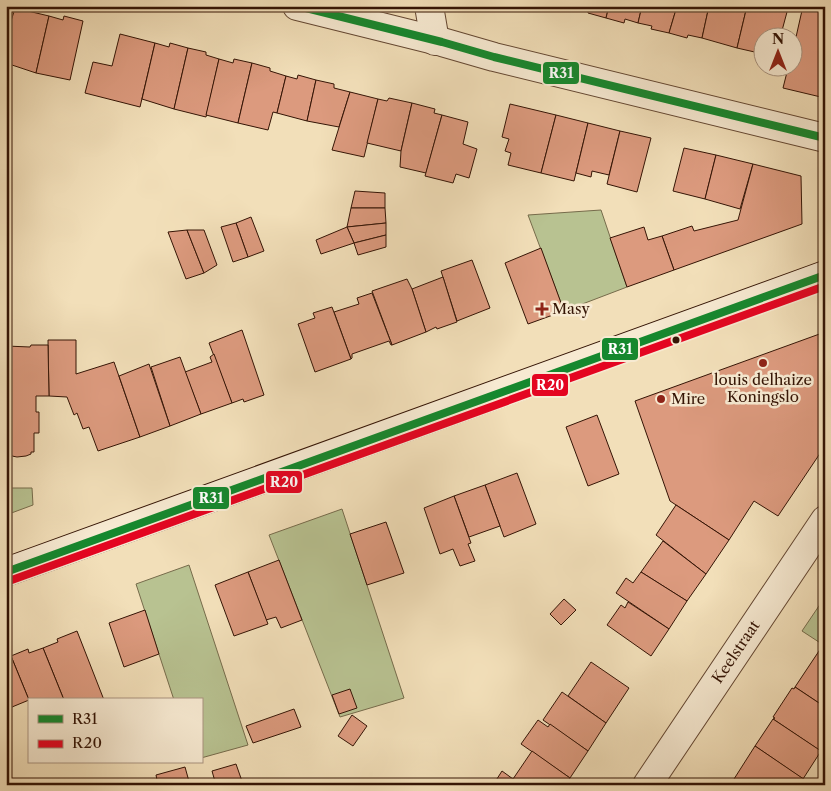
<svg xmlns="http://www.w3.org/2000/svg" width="831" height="791" viewBox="0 0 831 791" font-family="'Libre Caslon Text',serif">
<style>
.green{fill:#b8c291;stroke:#766b4b}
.building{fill:#dc9a7e;stroke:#341405}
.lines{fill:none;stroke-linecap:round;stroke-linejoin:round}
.street-casing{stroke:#644732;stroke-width:30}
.secondary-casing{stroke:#341405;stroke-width:30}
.street{stroke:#f7ead2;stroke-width:28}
.secondary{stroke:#f7ead2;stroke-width:28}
.bus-1-casing{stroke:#f7ead2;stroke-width:11}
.bus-2-casing{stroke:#f7ead2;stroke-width:11}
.bus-1{stroke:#15882e;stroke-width:8}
.bus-2{stroke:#e40521;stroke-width:8}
.poi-dot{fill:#8f2418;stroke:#f7ead2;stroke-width:2}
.bus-dot{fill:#341405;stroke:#f7ead2;stroke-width:2}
.labels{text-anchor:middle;stroke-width:5;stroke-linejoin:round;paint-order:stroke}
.poi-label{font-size:15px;fill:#341405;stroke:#f7ead2;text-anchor:start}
.street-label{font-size:15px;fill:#341405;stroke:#f7ead2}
.line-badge{stroke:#f7ead2;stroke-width:2}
.badge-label{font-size:14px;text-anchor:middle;font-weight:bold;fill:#fff}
</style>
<rect width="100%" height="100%" fill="#f2dfb9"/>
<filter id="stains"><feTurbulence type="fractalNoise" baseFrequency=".004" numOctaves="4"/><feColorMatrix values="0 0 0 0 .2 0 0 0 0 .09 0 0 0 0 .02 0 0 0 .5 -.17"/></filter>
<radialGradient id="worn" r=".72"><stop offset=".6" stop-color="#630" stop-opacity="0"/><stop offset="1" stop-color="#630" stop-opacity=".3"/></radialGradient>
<g class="green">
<polygon points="601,210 627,287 564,311 528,215"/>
<polygon points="6,488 32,488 33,505 6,515"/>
<polygon points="342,509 404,698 340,717 269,535"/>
<polygon points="189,565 248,745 201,758 201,700 174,700 136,584"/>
<polygon points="825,597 825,646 802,631"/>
</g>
<g class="building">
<polygon points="6,6 15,8 6,38"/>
<polygon points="574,6 609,6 606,18 588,13 588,10"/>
<polygon points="609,6 642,6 638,23 625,19 624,23 606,18"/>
<polygon points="642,6 677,6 669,33 651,29 652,26 638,23"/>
<polygon points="677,6 709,6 702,38 688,35 687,38 669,33"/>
<polygon points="709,6 747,6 737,48 702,38"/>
<polygon points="747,6 781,6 780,10 787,12 780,38 764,38 764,58 758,57 759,53 737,48"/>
<polygon points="803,6 825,6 825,98 783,88 788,68 794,68 794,46"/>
<polygon points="15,8 49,16 36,73 6,63 6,38"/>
<polygon points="49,16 63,20 64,16 83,21 70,80 36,73"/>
<polygon points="120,34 155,43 140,107 85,93 93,62 112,66"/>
<polygon points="155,43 169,47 170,43 188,48 174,109 142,99"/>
<polygon points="188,48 206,52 206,55 219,59 206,117 174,109"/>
<polygon points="219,59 233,63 234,59 252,63 238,123 206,115"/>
<polygon points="252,63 270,68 270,71 286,76 277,113 273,112 268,130 238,123"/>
<polygon points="298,75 316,80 307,121 277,113 286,76 297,79"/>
<polygon points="316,80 334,84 334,88 350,92 339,127 307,121"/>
<polygon points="350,92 378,99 364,157 332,150"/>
<polygon points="389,98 412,103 401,151 367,143 378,99 387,101"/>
<polygon points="412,103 435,109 434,113 442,115 426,173 400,167 401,151"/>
<polygon points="510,104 556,115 541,173 508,165 511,153 505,151 509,139 502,137"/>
<polygon points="442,115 468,122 463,144 477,149 469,178 456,174 453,183 425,176"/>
<polygon points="556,115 588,123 574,181 541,173"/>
<polygon points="588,123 620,131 609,175 592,171 591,177 576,173"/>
<polygon points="620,131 651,138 637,192 607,184"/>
<polygon points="684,148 716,155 705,199 673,191"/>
<polygon points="716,155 753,164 740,209 705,199"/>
<polygon points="753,164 801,176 802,224 674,270 662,236 692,226 694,231 738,220"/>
<polygon points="355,191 385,193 385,208 351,208"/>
<polygon points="351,208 385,208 386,223 347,227"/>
<polygon points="251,217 264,251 248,257 236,223"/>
<polygon points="236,223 248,257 233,262 221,227"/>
<polygon points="386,223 386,235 354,243 347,227"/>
<polygon points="347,227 354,243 321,254 316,240"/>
<polygon points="644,227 648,240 662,236 674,270 627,287 610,238"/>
<polygon points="187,230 204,273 186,279 168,232"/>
<polygon points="187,230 204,230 217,265 204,273"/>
<polygon points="386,235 386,247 358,255 354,243"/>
<polygon points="541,248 564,311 528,324 505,263"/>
<polygon points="472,260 490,308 457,321 441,271"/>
<polygon points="443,277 457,322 437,329 436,327 426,332 412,289"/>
<polygon points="407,279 412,289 426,332 392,345 372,291"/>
<polygon points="372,293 392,345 391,345 389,341 352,354 352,358 351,359 334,312 359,304 357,298"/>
<polygon points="332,307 351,359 315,372 298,324 315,318 313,313"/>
<polygon points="242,330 264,395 244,402 243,399 232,403 209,343"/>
<polygon points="825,332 825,446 778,516 754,501 729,540 670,501 635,401"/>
<polygon points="48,340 76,340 76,374 114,362 140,437 98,451 89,427 83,429 77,413 74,415 67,397 49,396"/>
<polygon points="31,345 48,345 49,396 36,396 36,412 39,412 39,433 34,433 34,452 31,452 31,454 26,456 17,457 12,456 10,452 7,452 6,346 30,347"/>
<polygon points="214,354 232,403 201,414 185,372 212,362 210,357"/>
<polygon points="180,357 201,414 170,426 151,367"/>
<polygon points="149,364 170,426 140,437 119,376"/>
<polygon points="597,415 619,474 588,486 566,427"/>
<polygon points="517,473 536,524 504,537 485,485"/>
<polygon points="485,485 500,526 469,537 454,496"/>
<polygon points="454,496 471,543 468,544 475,561 460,566 453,549 440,554 424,508"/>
<polygon points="676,505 729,540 706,574 656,535"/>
<polygon points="386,522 404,573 367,585 350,534"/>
<polygon points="663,541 706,574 687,601 641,572"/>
<polygon points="279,560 302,620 281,628 276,617 266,620 248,572"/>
<polygon points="248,572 268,624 234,636 215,585"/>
<polygon points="641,572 687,601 669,629 616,593 626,578 633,583"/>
<polygon points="564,599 576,610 561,625 550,614"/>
<polygon points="628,602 669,629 651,656 607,625 621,605 625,608"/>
<polygon points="145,610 159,654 124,667 109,623"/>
<polygon points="77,631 104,700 64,700 43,648 58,642 57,639"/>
<polygon points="823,645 825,646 825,707 795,687"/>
<polygon points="43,648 64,700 29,700 11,656 28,649 29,653"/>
<polygon points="11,656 29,700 12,707 8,714 6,714 6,658"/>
<polygon points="591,662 629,688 606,723 568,696"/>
<polygon points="795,687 825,707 825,754 773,719 775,718 773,717 792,688 794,689"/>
<polygon points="350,689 357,708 339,714 332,695"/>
<polygon points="562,692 606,723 588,751 543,720"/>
<polygon points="294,709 301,727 253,743 246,726"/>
<polygon points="352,715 367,726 353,746 338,736"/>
<polygon points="773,719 821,751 803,779 755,746"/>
<polygon points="538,720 548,727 550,724 588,751 570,778 521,744"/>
<polygon points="755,746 811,784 811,785 743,785 734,779"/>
<polygon points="532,751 570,778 565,785 521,785 513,779"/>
<polygon points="236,764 243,784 216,785 212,771"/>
<polygon points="185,767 190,785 158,785 156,775"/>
<polygon points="502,771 513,779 521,785 493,785"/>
</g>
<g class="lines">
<g class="street-casing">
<g id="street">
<polyline points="297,6 442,42 494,57 825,138"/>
<polyline points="429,6 435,41"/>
<polyline points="647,785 825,520"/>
</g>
</g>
<g class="secondary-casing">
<polyline id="secondary" points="6,572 825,275"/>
</g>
<use href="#street" class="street"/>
<use href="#secondary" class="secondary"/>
<g class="bus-1-casing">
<g id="bus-1">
<polyline points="298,6 442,42 494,57 825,138"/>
<polyline points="6,572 825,275"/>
</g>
</g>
<g class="bus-2-casing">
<polyline id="bus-2" points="9,581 825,286"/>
</g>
<use href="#bus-1" class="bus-1"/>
<use href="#bus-2" class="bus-2"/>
</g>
<g class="poi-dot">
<path d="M539.5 301.5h5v5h5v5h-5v5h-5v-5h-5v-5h5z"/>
<circle cx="763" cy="363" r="5"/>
<circle cx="661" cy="399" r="5"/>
</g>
<circle class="bus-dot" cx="676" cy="340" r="4.5"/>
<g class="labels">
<g class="poi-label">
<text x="552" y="314">Masy</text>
<text x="763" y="385" text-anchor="middle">louis delhaize<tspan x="763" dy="17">Koningslo</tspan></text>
<text x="671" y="404">Mire</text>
</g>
<g class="street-label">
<text transform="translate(736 652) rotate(-56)" y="5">Keelstraat</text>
</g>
</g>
<g class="line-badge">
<rect x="542" y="61" width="38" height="24" rx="5" fill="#15882e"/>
<rect x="601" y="337" width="38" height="24" rx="5" fill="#15882e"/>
<rect x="531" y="373" width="38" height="24" rx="5" fill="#e40521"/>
<rect x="265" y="470" width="38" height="24" rx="5" fill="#e40521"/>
<rect x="192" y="486" width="38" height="24" rx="5" fill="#15882e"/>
</g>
<g class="badge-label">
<text x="561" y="78">R31</text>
<text x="620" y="354">R31</text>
<text x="550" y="390">R20</text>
<text x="284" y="487">R20</text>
<text x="211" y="503">R31</text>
</g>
<rect width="831" height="791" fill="none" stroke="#f2dfb9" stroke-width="25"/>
<rect x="8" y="8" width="816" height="776" fill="none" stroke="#341405" stroke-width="2.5"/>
<rect x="12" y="12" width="806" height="766" fill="none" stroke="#341405"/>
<rect x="28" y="698" width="175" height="65" fill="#f7ead2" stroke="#a99480"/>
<rect x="38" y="715" width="25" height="8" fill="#15882e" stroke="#a99480"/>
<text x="72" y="724" font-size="15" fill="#341405">R31</text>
<rect x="38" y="740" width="25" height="8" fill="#e40521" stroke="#a99480"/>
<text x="72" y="748" font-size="15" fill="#341405">R20</text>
<g transform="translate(778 52)"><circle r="24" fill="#f7ead2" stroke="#a99480"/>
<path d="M0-4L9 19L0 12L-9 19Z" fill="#8f2418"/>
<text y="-8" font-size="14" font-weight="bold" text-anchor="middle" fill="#341405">N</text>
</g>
<rect width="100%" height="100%" filter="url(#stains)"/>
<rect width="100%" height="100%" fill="url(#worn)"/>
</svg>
